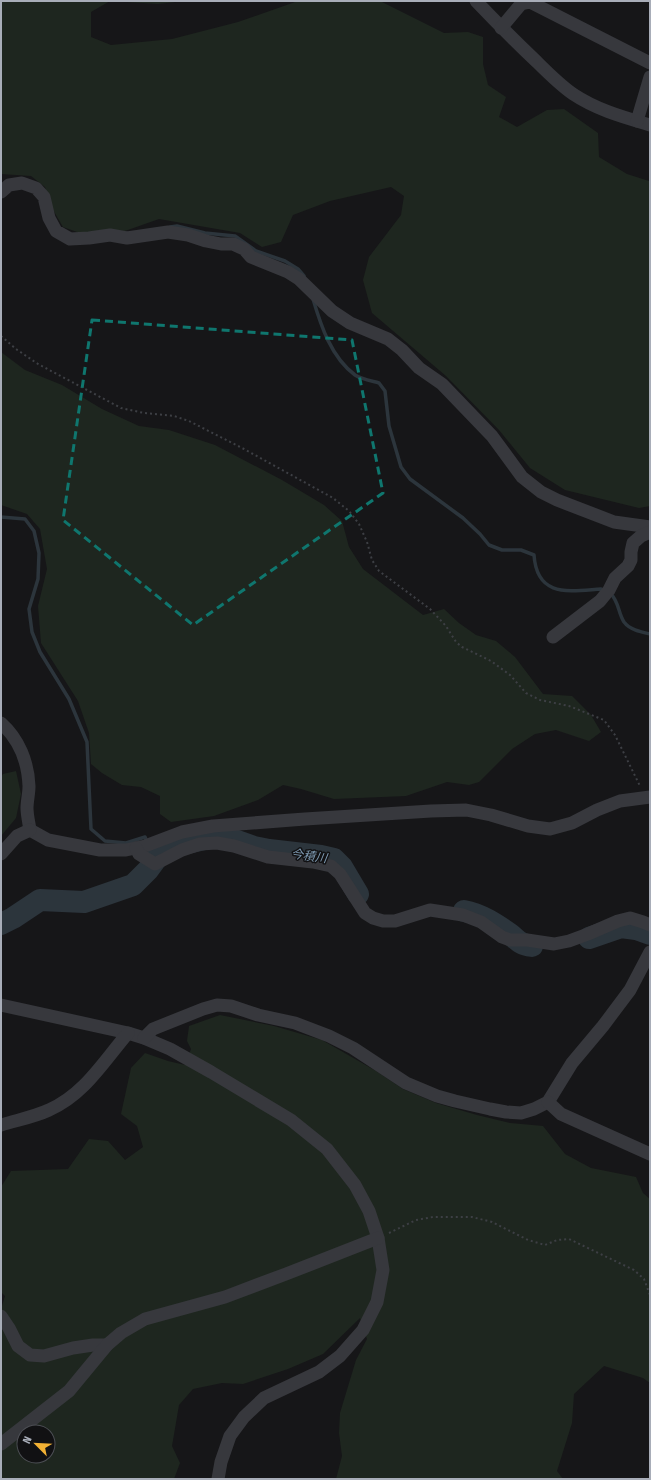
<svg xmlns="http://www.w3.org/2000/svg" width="651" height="1480" viewBox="0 0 651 1480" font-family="'Fira Sans Condensed','Noto Sans JP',sans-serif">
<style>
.green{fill:#1e261f;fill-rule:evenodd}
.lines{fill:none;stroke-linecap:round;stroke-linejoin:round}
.stream{stroke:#2c353c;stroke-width:3.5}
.river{stroke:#2c353c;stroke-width:22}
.path{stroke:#3d3f44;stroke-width:2;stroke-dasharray:2 3;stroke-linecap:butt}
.street{stroke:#37383d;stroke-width:13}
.marked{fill:none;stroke:#0f766e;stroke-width:3;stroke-dasharray:8 5;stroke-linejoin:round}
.labels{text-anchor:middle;stroke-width:3;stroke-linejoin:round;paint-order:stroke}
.water-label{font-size:12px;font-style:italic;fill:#7f9bb3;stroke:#111113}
</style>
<rect width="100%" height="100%" fill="#161618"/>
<g class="green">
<polygon points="1,1 184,1 158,4 110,1 91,12 91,37 111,45 172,39 238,22 298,1 380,1 444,33 468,32 483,37 483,64 488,85 506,97 499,117 517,127 547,110 564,109 598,133 599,157 627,174 649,181 650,183 650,506 639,508 565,490 530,468 499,430 446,376 372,313 363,280 369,257 401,215 404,196 391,187 330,201 293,215 281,242 262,247 240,233 159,219 125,231 105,230 80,233 63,227 52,208 45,187 31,176 1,174"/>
<polygon points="1,352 25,370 62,385 102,409 139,426 169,430 215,445 282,480 324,505 342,521 349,547 363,569 423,615 444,609 459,623 476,635 496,641 515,657 543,694 572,696 591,715 601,732 589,741 556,730 535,734 512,749 479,782 469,785 447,782 406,796 334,799 301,789 283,785 258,800 214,816 171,822 160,814 160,796 141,787 122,785 102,773 91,764 89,733 78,701 41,643 38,606 47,569 40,529 27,514 1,505"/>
<polygon points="16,771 21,794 16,818 1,836 1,777 3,774"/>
<path d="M220 1015 274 1026 322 1040 376 1071 403 1089 436 1103 477 1115 510 1123 543 1126 565 1154 591 1168 636 1177 643 1193 650 1199V1383L643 1378 604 1366 574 1394 572 1423 557 1471 563 1479H336L342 1456 339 1433 340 1413 356 1360 367 1339 360 1318 323 1354 288 1369 243 1384 222 1383 193 1389 179 1405 172 1446 180 1463 174 1479H1V1309L5 1296 1 1292V1187L11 1171 68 1169 89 1139 108 1141 125 1160 143 1147 137 1126 121 1114 131 1068 145 1053 168 1061 185 1065 191 1049 187 1041 189 1026ZM24 1432H48V1456H24Z"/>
</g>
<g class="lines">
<g class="stream">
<polyline points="170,227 177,226 205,233 235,236 256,251 285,261 298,269 304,276"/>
<path d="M313 299C321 326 331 357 355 375 361 379 372 381 379 383L385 391 389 426 401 467 410 479 463 518 480 534 489 545 502 550H521L534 555C537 598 569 591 601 589L604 591"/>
<polyline points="1,517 25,519 34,531 39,553 38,579 29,609 32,632 40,652 69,699 87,742 91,829 105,841 126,843 145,837 147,842"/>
<path d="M610 593C619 601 618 613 624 622 630 630 641 632 650 634"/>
<polyline points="149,848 151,854 159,855"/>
</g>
<g class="river">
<path d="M464 911C481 914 496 924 510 934 519 941 519 944 532 946"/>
<polyline points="1,924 13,918 40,900 84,902 133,885 148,870 159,855 178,845 209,838 229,838 254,847 269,850 321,856 334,859 342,867 358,894"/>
<polyline points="589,938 621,927 636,929 650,934"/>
</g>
<g class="path">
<polyline points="1,336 16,349 38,364 121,408 144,413 174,416 189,421 244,449 333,498 349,511 359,524 367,542 372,560 379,571 430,609 446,626 456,642 462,647 491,661 510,675 526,693 540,700 569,706 604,720 615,735 640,786"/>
<polyline points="389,1233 416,1220 433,1217 472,1217 492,1222 528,1240 545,1245 557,1240 569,1239 634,1270 644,1279 650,1295"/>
</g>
<g class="street">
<path d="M476 1C496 22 516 42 537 62 548 73 560 85 573 94 597 110 623 117 650 125"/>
<polyline points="501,28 521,4 530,2 650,63"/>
<polyline points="637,121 650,77"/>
<polyline points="1,192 9,185 22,183 36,188 44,197 49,218 56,231 70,239 89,238 110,235 127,238 168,232 188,235 206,241 221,244 233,244 244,249 251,257 288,272 299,279 332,311 350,323 388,339 402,350 419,368 442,384 492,436 522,477 541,492 557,500 614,522 650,527"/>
<polyline points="553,637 600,601 609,590 615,578 628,566 631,560 631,552 633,543 641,536 650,532"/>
<path d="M1 723C19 739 28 762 29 786 29 794 27 801 27 808 27 815 29 823 30 830"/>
<polyline points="30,830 48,840 100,850 126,850 145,846 182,832 213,826 305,819 431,811 466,810 491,815 528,826 550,829 572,823 597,810 620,801 650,797"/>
<polyline points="136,848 139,854 155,864 182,850 200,844 217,843 234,846 268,857 313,862 331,866 340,874 365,913 373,918 383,921 395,921 430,910 463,915 481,922 502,937 510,940 527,940 554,944 569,941 588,934 618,921 630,918 643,922 650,925"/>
<polyline points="1,854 17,836 30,830"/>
<polyline points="1,1005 128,1033 144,1038 170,1049 211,1072 291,1120 327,1149 355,1185 369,1211 378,1238 383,1270 377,1302 363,1330 340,1356 319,1372 264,1398 244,1417 230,1436 221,1462 218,1479"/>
<polyline points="144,1038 153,1029 203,1009 217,1005 231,1006 258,1015 295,1023 329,1036 353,1048 406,1083 437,1096 455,1101 490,1109 506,1112 521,1113 534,1109 548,1102 572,1063 603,1026 630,990 650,952"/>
<polyline points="548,1102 561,1114 650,1154"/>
<path d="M1 1125C17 1120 34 1117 49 1110 84 1095 104 1061 128 1033"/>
<polyline points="1,1316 9,1328 18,1346 30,1355 44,1356 73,1348 93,1345 107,1345"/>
<polyline points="1,1444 69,1391 107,1345 121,1333 145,1319 225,1297 286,1274 378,1238"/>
</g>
</g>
<path class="marked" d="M92 320 352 340 383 493 193 625 63 520Z"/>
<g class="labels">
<g class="water-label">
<text transform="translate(309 856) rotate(8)" y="4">今積川</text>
</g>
</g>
<rect width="651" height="1480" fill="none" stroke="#a8adb8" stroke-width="4"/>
<g transform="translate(36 1444) rotate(294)"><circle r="19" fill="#111113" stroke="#4d4f55"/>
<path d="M0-3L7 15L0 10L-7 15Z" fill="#f2b134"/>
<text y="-6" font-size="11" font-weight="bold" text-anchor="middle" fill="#a8adb8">N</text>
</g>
</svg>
